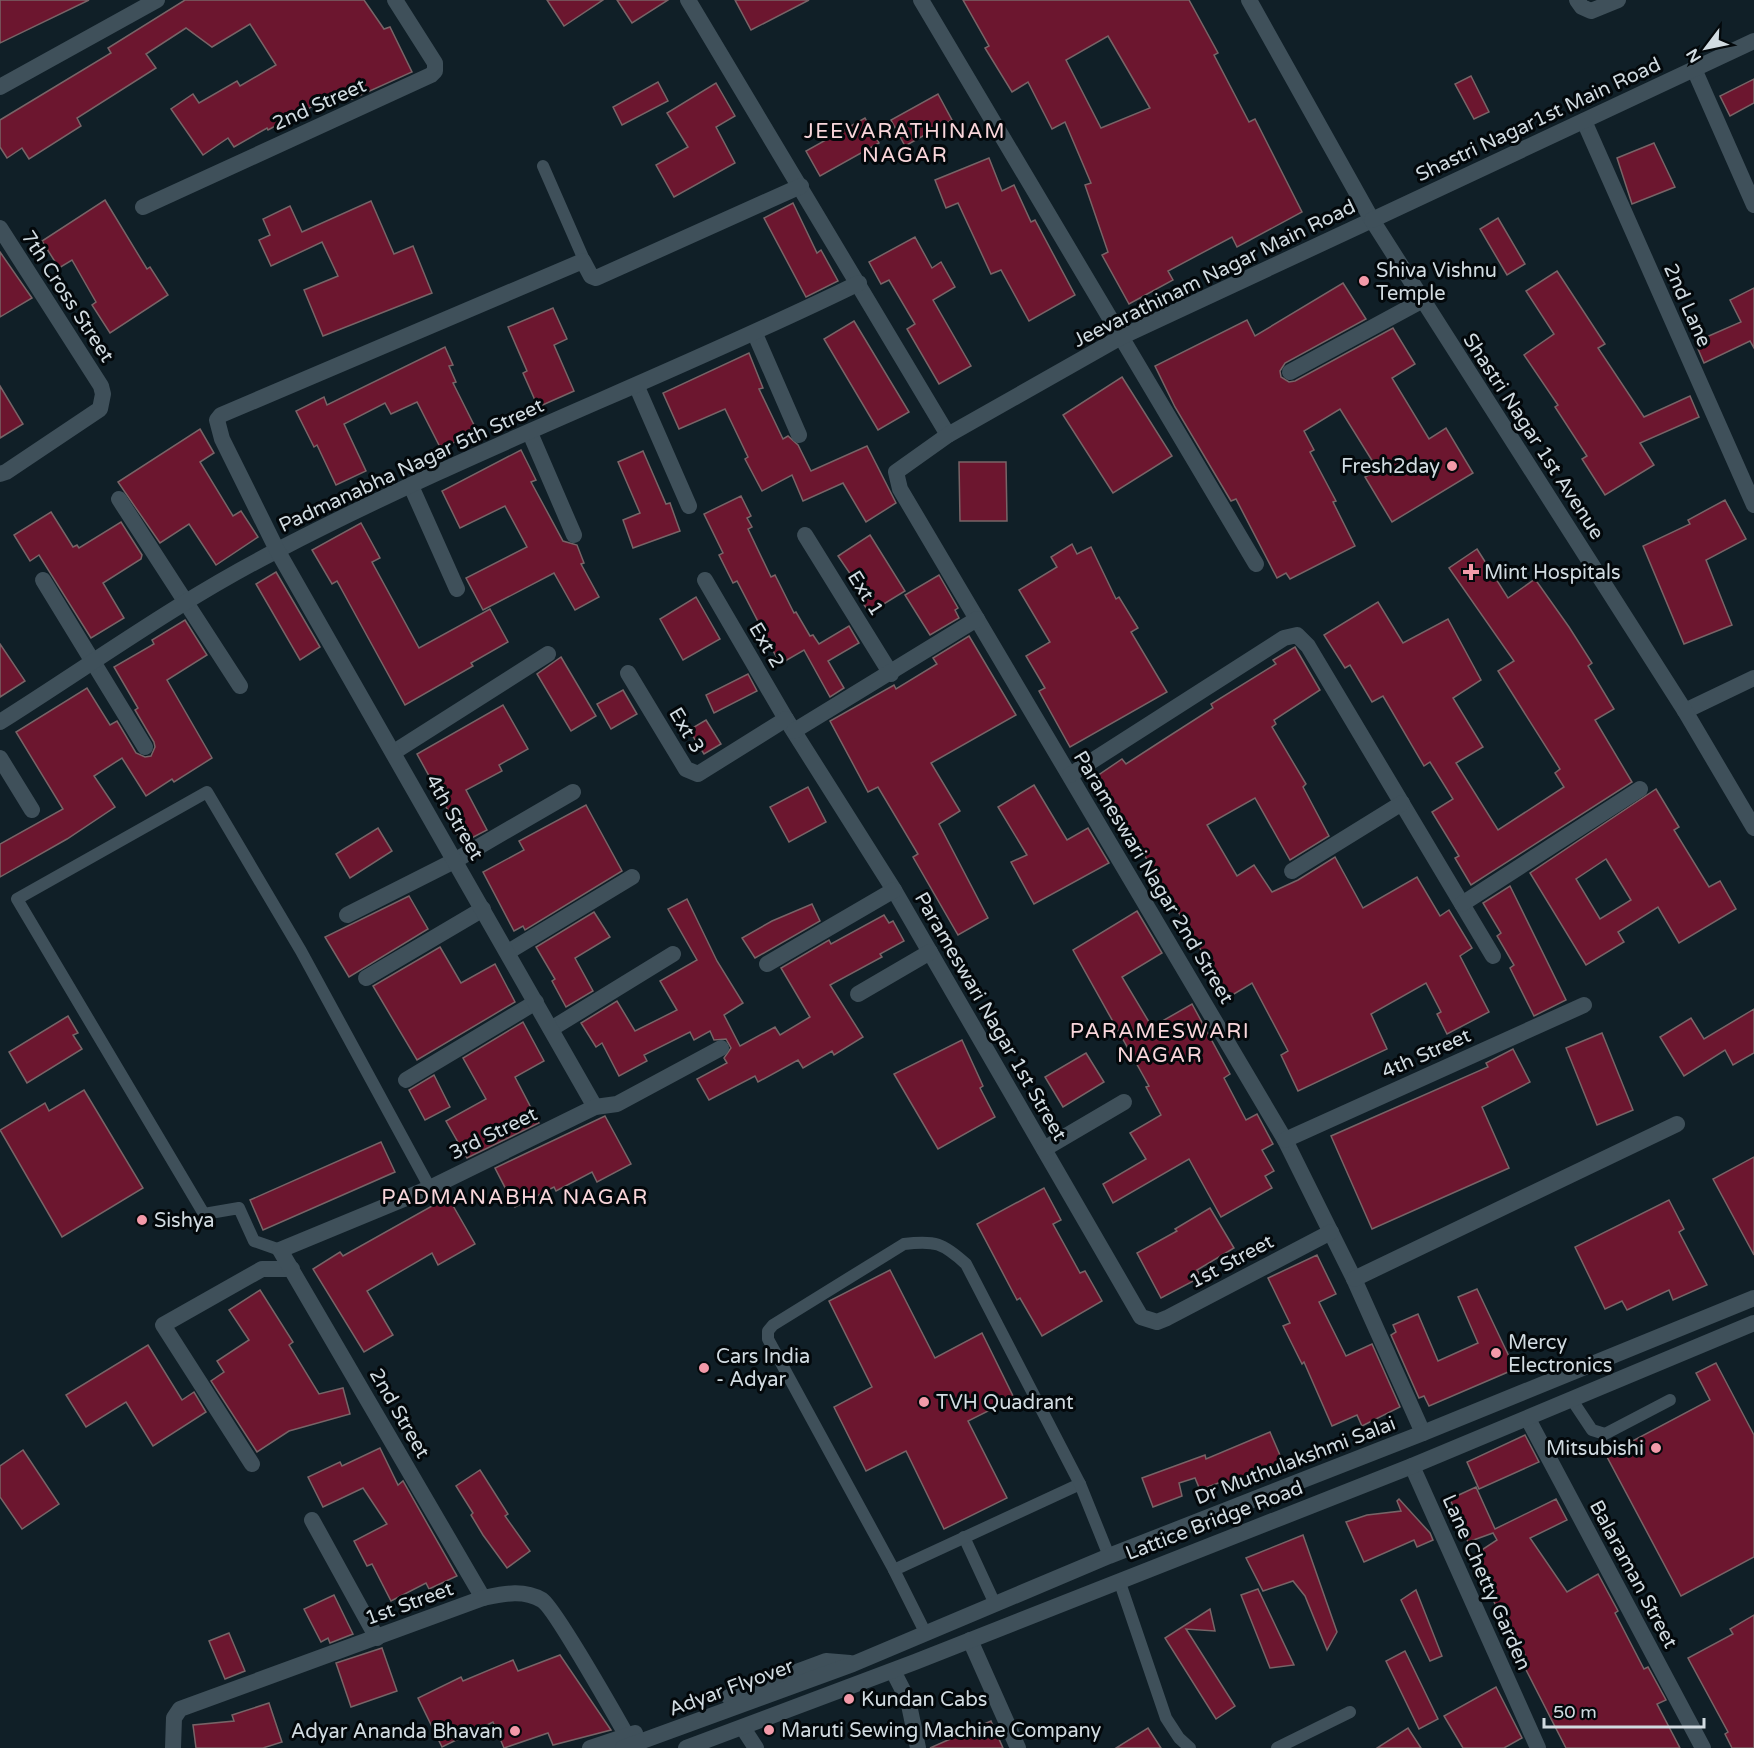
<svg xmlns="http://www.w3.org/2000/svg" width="1754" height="1748" viewBox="0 0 1754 1748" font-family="'Varela Round',sans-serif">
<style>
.building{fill:#6c162f;stroke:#786467;stroke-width:1.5;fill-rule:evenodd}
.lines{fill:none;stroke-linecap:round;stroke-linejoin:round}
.service{stroke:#3f505a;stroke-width:12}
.minor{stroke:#3f505a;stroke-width:16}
.tertiary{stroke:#3f505a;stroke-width:16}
.secondary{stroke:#3f505a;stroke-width:16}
.poi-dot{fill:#f39aa9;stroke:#03080b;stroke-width:2}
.labels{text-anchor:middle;stroke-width:6;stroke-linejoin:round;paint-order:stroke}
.street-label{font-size:20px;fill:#d1dbe1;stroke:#03080b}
.poi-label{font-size:20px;fill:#d1dbe1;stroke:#03080b;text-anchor:start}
.neighbourhood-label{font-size:21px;letter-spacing:1.5px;fill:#f9d6db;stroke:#03080b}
</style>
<rect width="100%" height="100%" fill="#101f27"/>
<g class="building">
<polygon points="0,0 89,0 0,43"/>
<polygon points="185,0 364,0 384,29 390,27 412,72 352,99 347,88 268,130 267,128 234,147 228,138 203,155 171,109 193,94 199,103 237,81 240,86 276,65 250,24 212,47 186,28 146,54 156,68 77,118 81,126 29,159 22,148 7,158 0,147 0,120 111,53 108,48"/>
<polygon points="547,0 603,0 564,26"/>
<polygon points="617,0 668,0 632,23"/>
<polygon points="735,0 809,0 751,30"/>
<path d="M963 0H1189L1218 53 1214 55 1249 122 1255 119 1302 212 1237 247 1232 237 1168 271 1173 280 1129 304 1102 255 1108 252 1085 185 1091 183 1065 122 1052 129 1028 82 1012 92 985 48 989 46ZM1108 36 1150 108 1101 128 1066 60Z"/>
<polygon points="1471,76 1489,112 1474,119 1455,84"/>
<polygon points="1754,79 1754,103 1730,116 1720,96"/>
<polygon points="658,82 668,101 622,125 613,107"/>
<polygon points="716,83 735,116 716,127 735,163 674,197 656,165 688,147 667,113"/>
<polygon points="938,94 952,120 905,146 891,120"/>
<polygon points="865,118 879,143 820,176 806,151"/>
<polygon points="1654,143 1675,187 1632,204 1617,158"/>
<polygon points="989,158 1002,191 1014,185 1031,222 1035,220 1075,295 1029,321 1001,270 991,274 958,203 946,208 935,180"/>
<polygon points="105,200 147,269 150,267 168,295 110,333 92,305 96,302 72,260 59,268 42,241"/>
<polygon points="371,201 394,254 413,246 432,293 323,336 304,290 338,276 322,242 271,266 259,240 270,235 263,219 290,206 302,232"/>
<polygon points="793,203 817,253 821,250 838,281 806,297 764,218"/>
<polygon points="1498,218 1525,264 1507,275 1480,229"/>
<polygon points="915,237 932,268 941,262 955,287 933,300 971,366 939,384 907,329 915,324 889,280 881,284 869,262"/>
<polygon points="0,252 32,298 0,317"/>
<polygon points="1557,271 1605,344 1598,348 1644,417 1690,396 1699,417 1640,443 1654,465 1605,495 1582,459 1587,456 1555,407 1558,405 1524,355 1554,334 1526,291"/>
<polygon points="1343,283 1366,319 1285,363 1280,371 1281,377 1289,382 1295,381 1393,328 1415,364 1392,378 1429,439 1446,428 1473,473 1392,522 1365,477 1378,470 1340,409 1304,431 1314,450 1310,452 1336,501 1333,502 1355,546 1290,579 1286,573 1277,578 1236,499 1231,501 1175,407 1155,366 1247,320 1255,336"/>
<polygon points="1754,288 1754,348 1750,341 1704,363 1695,342 1741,322 1730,300"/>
<polygon points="553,308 567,339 554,345 574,391 538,407 523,373 527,371 508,327"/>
<polygon points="854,321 909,412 878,430 824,339"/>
<polygon points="445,347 453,365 449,366 456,382 453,383 477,431 441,449 417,402 391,414 385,403 344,424 366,471 336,485 317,445 314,447 296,411 324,397 327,405"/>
<polygon points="749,353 763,388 759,389 783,439 788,436 798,445 811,471 867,446 896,503 866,522 843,483 803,501 792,475 762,491 745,459 748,457 725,409 679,429 663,393"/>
<polygon points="1122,377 1172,456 1113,493 1063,415"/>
<polygon points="0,386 23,424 0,438"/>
<polygon points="200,429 214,453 200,462 233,516 241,511 258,537 216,565 189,524 160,543 118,482"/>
<polygon points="521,450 536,480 531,482 563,541 577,545 584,563 581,564 599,597 575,610 554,573 483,610 466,578 527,547 505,506 460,528 442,491"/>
<polygon points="643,451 666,504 670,503 680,531 633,548 623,520 640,513 618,462"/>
<polygon points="959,462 1006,462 1007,521 960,521"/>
<polygon points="741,496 751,516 747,518 752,527 748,529 771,577 775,575 794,613 796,612 810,636 813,635 819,644 849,626 859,643 828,661 844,688 830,697 804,650 780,664 737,581 733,583 719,555 723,553 704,514"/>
<polygon points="1725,500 1746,539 1706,560 1732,625 1684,644 1643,546 1690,524 1688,520"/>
<polygon points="51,512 73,547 77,545 79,548 121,522 142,555 141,559 103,583 124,618 91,638 39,555 30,561 14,535"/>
<polygon points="361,523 380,558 372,562 419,648 490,609 508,642 471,663 473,666 405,705 337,581 332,584 312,550"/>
<polygon points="870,535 905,591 869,613 859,596 864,594 838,556"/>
<polygon points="1072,544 1077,554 1091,547 1116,599 1119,597 1138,628 1131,632 1167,692 1070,747 1039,691 1045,688 1026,656 1050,642 1019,590 1057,567 1051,557"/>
<polygon points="1477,549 1508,598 1535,579 1569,627 1592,663 1588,666 1614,709 1595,720 1632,782 1471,885 1455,858 1459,856 1432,812 1453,799 1430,762 1424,766 1383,696 1372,702 1350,665 1345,668 1324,635 1378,602 1403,643 1448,619 1481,680 1453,698 1483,747 1456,763 1498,830 1564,787 1555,773 1560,769 1498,671 1514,661 1449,568"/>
<polygon points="276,572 320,647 300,660 256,584"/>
<polygon points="939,575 958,608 955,610 959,618 930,635 905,595"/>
<polygon points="696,597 720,639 683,660 660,619"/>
<polygon points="185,620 207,655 167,680 212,758 174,782 172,779 146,796 122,758 94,776 115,807 67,839 0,877 0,844 63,809 16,732 87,688 110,725 117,721 136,753 145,757 151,756 155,747 154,742 135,710 138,708 114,667 154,644 152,640"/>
<polygon points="969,636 1016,715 931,763 960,811 939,824 988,918 958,935 913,857 918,854 878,787 868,792 830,721 894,685 896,689 937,664 933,658"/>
<polygon points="0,644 25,681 0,697"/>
<polygon points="1295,647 1320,690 1274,720 1276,724 1272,727 1306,784 1303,787 1329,836 1290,860 1255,798 1207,825 1237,876 1254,865 1272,892 1298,880 1335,857 1363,908 1417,877 1440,916 1449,910 1472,948 1460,956 1489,1012 1447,1034 1437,1014 1441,1012 1426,983 1371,1014 1387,1049 1298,1091 1281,1055 1288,1051 1252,983 1229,997 1097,776 1122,759 1126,764 1163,740 1213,708 1211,704 1276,664 1273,660"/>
<polygon points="561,657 596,716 571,731 537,674"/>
<polygon points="748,674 757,691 714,713 706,695"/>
<polygon points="623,690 637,714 611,729 597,704"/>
<polygon points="503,705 528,749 499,765 502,771 466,790 487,830 462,843 448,818 451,816 417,754"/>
<polygon points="706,720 721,744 704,754 689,730"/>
<polygon points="1034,785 1067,840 1088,828 1109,863 1034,904 1011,862 1027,855 998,807"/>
<polygon points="808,787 826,822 789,842 770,807"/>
<path d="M1656 789 1679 827 1674 830 1709 887 1720 881 1736 909 1679 943 1658 907 1618 932 1624 942 1586 965 1530 873ZM1606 859 1631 900 1600 919 1576 879Z"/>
<polygon points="586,805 622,871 525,930 523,926 514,931 483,872 524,850 519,841"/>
<polygon points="378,828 392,851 350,878 336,854"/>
<polygon points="1510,886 1566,1000 1534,1016 1510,968 1514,965 1497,936 1501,933 1483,903"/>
<polygon points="409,896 428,929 349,977 325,937"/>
<polygon points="687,899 717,961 743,1003 724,1015 740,1046 775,1027 780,1035 810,1017 781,968 829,940 831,944 884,915 889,923 893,921 904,941 880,954 882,957 830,985 863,1037 834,1055 832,1051 803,1068 798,1060 758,1082 755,1076 709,1100 697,1079 727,1063 724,1058 731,1048 726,1039 714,1040 710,1031 694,1040 690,1032 644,1055 647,1061 619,1076 602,1043 596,1047 581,1023 617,1001 635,1031 677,1010 660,981 697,960 668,909"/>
<polygon points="812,904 820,921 755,958 742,938 772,921"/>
<polygon points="1137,911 1162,953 1122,977 1152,1027 1192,1004 1230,1074 1224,1078 1246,1120 1257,1114 1273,1144 1262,1150 1274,1171 1265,1176 1272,1188 1221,1217 1189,1159 1113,1203 1103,1184 1146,1159 1130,1133 1161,1115 1146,1087 1149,1086 1073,950"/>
<polygon points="594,912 610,937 575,958 593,991 566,1007 552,981 555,979 536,947"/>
<polygon points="440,947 461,983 495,964 515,1002 417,1060 373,986"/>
<polygon points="1754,1009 1754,1053 1733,1065 1725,1050 1684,1076 1660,1037 1691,1018 1704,1039"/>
<polygon points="68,1016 78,1033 73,1035 82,1049 27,1083 9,1052"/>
<polygon points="523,1022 544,1061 515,1077 539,1123 467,1158 446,1121 486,1099 463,1058"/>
<polygon points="1602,1033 1633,1110 1597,1125 1566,1048"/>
<polygon points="962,1040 983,1086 980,1088 995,1117 938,1149 894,1074"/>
<polygon points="1513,1049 1530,1082 1482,1107 1509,1168 1372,1229 1331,1136 1488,1067 1486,1063"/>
<polygon points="1086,1053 1104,1082 1063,1107 1045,1077"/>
<polygon points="434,1075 450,1107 425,1120 409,1090"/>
<polygon points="84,1090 143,1188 62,1237 0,1130 45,1103 49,1111"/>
<polygon points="605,1116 631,1164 597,1182 592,1172 556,1191 554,1187 515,1207 495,1168"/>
<polygon points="381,1142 395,1172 263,1230 250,1200"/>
<polygon points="1754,1157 1754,1255 1713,1179"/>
<polygon points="1044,1188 1061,1220 1053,1224 1080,1273 1085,1271 1102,1301 1042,1336 1020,1298 1017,1300 977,1224"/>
<polygon points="448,1197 475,1244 438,1265 432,1253 367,1291 393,1335 364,1352 313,1269 340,1252 343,1256"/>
<polygon points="1669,1200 1684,1229 1679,1232 1707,1285 1673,1300 1669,1290 1627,1310 1622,1301 1605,1309 1575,1247"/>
<polygon points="1210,1208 1234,1248 1197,1270 1201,1277 1161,1298 1137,1253 1177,1231 1175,1229"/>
<polygon points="1317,1255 1336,1294 1319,1302 1346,1356 1372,1344 1400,1407 1362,1426 1357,1415 1332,1426 1304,1362 1302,1364 1283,1326 1290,1323 1268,1278"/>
<polygon points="890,1270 935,1358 982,1333 1014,1398 968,1421 1007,1498 944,1529 906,1451 866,1471 834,1407 872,1387 829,1301"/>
<polygon points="1477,1289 1515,1369 1429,1406 1424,1396 1419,1398 1391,1335 1396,1332 1393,1325 1418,1314 1438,1361 1478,1343 1458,1297"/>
<polygon points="260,1290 293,1342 289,1345 319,1394 343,1388 350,1414 289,1431 257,1452 211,1381 224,1372 217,1361 249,1340 229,1310"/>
<polygon points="148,1345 182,1400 194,1392 206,1412 153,1446 126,1402 86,1427 66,1395"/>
<polygon points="1716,1363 1754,1435 1754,1557 1681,1596 1606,1455 1710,1400 1696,1373"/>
<polygon points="1270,1432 1283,1462 1223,1487 1221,1482 1200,1490 1195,1478 1179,1483 1182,1496 1153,1507 1142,1478 1205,1455 1206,1459"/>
<polygon points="1525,1435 1539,1462 1479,1489 1467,1462"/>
<polygon points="380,1448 398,1485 403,1481 457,1576 429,1589 426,1583 391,1601 372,1564 367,1566 354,1541 387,1524 363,1488 323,1507 308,1477 340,1462 342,1466"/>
<polygon points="23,1450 59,1504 22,1529 0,1497 0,1466"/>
<polygon points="480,1470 508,1514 505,1516 530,1551 507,1568 483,1535 471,1515 473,1513 456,1486"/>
<polygon points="1476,1487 1495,1529 1556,1499 1567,1520 1530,1538 1567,1592 1598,1574 1618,1611 1615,1613 1644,1669 1648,1667 1666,1700 1657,1704 1680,1748 1566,1748 1523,1664 1528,1661 1507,1622 1504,1625 1474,1555 1497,1540 1493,1533 1468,1542 1450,1499"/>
<polygon points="1399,1499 1430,1533 1433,1540 1417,1547 1414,1540 1364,1562 1346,1522 1367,1515 1401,1511 1397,1501"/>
<polygon points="1303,1535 1337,1632 1327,1650 1305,1596 1293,1581 1263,1591 1246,1558"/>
<polygon points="1258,1589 1294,1665 1270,1668 1241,1595"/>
<polygon points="1416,1590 1442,1656 1430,1661 1401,1600"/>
<polygon points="334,1595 353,1634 330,1643 328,1638 321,1642 304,1609"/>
<polygon points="1210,1609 1215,1631 1186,1629 1235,1706 1216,1719 1165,1638"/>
<polygon points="1754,1615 1754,1748 1732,1748 1725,1734 1728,1732 1688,1658 1733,1634 1730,1629"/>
<polygon points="229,1633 245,1671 225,1679 209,1641"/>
<polygon points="382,1648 397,1691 351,1707 336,1663"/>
<polygon points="1405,1651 1438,1719 1419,1729 1386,1661"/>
<polygon points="560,1655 611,1730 553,1745 548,1733 504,1748 493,1722 442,1747 418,1698 461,1677 463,1681 513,1660 518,1671"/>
<polygon points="1496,1687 1522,1738 1504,1748 1463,1748 1444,1716"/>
<polygon points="269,1703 282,1742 263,1748 196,1748 193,1725 234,1721 232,1715"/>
<polygon points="991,1721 1003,1748 930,1748"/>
<polygon points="1148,1728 1161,1748 1116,1748"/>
<polygon points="1408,1728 1421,1748 1377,1748"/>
</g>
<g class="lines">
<g class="service">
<polyline points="543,166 585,262"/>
<polyline points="280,1250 254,1241 239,1208 204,1214 17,899 207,792 301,951 430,1188"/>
<polyline points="1572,1400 1592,1430 1605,1434 1670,1400"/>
<polyline points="964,1537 995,1604"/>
<polyline points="894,1570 1080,1484"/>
<polyline points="1119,1580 1166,1718 1179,1738 1190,1748"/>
<path d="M926 1634 894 1570 768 1339V1331L773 1325 904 1244C935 1240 943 1243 966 1264L1080 1484 1109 1556"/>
<polyline points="1277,1748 1350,1712"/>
</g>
<g class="minor">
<polyline points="688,0 948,435"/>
<polyline points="921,0 1256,564"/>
<polyline points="1577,0 1582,7 1591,11 1618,0"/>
<polyline points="1694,69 1754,205"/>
<polyline points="0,87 157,0"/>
<polyline points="1584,121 1754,505"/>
<polyline points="143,207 431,75 435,71 435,63 395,0"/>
<polyline points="1372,220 1121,337 948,435 896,472 900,489 1285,1140 1354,1279 1423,1433"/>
<polyline points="0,228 101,386 103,394 100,409 6,472 0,474"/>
<polyline points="755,334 799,435"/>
<polyline points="1290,372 1423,300"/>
<polyline points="637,387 689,506"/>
<polyline points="530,433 574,535"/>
<polyline points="411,486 457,589"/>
<polyline points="119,499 240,686"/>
<polyline points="805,535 891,674"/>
<polyline points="43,580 145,747"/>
<polyline points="705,580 786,719 894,890 1141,1317 1157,1322 1167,1318 1331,1232"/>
<polyline points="628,673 686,769 698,774 786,719"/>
<polyline points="1685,711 1754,678"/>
<path d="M0 722C92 664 180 600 276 551 466 452 667 377 859 283"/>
<polyline points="794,731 977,619"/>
<polyline points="394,752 548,654"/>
<polyline points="0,758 32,810"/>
<polyline points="1070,775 1284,638 1297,635 1308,646 1493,956"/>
<polyline points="1292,871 1402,803"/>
<polyline points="1462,904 1640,789"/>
<polyline points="347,915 456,860 573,792"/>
<polyline points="508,952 632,877"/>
<polyline points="767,964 894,890"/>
<polyline points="366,978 483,909"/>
<polyline points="858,994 930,952"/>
<polyline points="551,1029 673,954"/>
<polyline points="406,1080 536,1002"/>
<polyline points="595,1107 277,550 222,439 217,420 221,415 583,261 591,276 596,278 801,186"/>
<polyline points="1285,1140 1584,1005"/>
<polyline points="1044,1149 1124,1102"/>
<polyline points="1354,1279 1677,1124"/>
<polyline points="1528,1419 1703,1748"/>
<polyline points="252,1464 163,1325 262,1269 292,1269"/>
<polyline points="1412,1466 1538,1748"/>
<polyline points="312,1520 377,1638"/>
<polyline points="483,1598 280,1250 430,1188 595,1107 617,1104 721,1048"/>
<polyline points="970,1640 1018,1748"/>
<polyline points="893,1671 908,1700 918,1748"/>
<polyline points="743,1728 756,1748"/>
<path d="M173 1748 174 1718 180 1709 483 1598C503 1594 523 1589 542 1600 554 1607 615 1715 627 1736"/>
</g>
<g class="tertiary">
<polyline points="1249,0 1372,220 1685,711 1754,828"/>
<polyline points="1372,220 1754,41"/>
</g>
<g class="secondary">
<polyline points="729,1697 826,1661 850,1663"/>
<polyline points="590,1748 635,1733"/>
<polyline points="623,1748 853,1664 1109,1556 1423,1433 1754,1298"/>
<polyline points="686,1748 915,1662 1412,1466 1754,1323"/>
</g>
</g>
<g class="poi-dot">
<circle cx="1364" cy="281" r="6"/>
<circle cx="1452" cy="466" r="6"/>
<path d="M1468 563h6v6h6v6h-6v6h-6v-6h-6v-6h6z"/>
<circle cx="142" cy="1220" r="6"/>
<circle cx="1496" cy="1353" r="6"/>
<circle cx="704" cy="1368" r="6"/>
<circle cx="924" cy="1402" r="6"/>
<circle cx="1656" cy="1448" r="6"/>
<circle cx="849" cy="1699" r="6"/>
<circle cx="769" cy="1730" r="6"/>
<circle cx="515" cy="1731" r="6"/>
</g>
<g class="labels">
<g class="street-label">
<text transform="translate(319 104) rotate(-24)" y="7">2nd Street</text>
<text transform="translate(1538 119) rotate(-25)" y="7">Shastri Nagar1st Main Road</text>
<text transform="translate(1214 273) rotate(-26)" y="7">Jeevarathinam Nagar Main Road</text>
<text transform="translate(68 296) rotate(57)" y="7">7th Cross Street</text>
<text transform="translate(1688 305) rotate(66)" y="7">2nd Lane</text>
<text transform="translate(1534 436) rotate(57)" y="7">Shastri Nagar 1st Avenue</text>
<text transform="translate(411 465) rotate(-25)" y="7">Padmanabha Nagar 5th Street</text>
<text transform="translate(866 593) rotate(58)" y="7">Ext 1</text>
<text transform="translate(767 645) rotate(59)" y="7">Ext 2</text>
<text transform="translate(687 730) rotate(59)" y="7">Ext 3</text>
<text transform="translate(455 817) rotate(60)" y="7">4th Street</text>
<text transform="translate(1154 877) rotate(59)" y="7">Parameswari Nagar 2nd Street</text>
<text transform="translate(991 1016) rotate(60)" y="7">Parameswari Nagar 1st Street</text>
<text transform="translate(1426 1053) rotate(-24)" y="7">4th Street</text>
<text transform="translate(493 1133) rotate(-26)" y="7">3rd Street</text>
<text transform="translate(1231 1261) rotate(-28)" y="7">1st Street</text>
<text transform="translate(400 1413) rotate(60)" y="7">2nd Street</text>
<text transform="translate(1295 1460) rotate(-21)" y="7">Dr Muthulakshmi Salai</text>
<text transform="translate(1214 1520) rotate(-21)" y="7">Lattice Bridge Road</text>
<text transform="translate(1634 1574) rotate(62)" y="7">Balaraman Street</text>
<text transform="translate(1487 1582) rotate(66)" y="7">Lane Chetty Garden</text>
<text transform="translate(409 1603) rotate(-20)" y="7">1st Street</text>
<text transform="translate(731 1687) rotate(-20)" y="7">Adyar Flyover</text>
</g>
<g class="poi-label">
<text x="1376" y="277">Shiva Vishnu<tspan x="1376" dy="23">Temple</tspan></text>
<text x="1440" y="473" text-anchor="end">Fresh2day</text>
<text x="1484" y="579">Mint Hospitals</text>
<text x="154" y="1227">Sishya</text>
<text x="1508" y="1349">Mercy<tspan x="1508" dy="23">Electronics</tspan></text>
<text x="716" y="1363">Cars India<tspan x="716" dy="23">- Adyar</tspan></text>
<text x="936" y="1409">TVH Quadrant</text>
<text x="1644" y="1455" text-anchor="end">Mitsubishi</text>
<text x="861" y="1706">Kundan Cabs</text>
<text x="781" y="1737">Maruti Sewing Machine Company</text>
<text x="503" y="1738" text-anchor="end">Adyar Ananda Bhavan</text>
</g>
<g class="neighbourhood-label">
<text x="905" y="138">JEEVARATHINAM<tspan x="905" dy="24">NAGAR</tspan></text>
<text x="1160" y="1038">PARAMESWARI<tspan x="1160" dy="24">NAGAR</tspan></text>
<text x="515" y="1204">PADMANABHA NAGAR</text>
</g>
</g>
<g transform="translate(1706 48) rotate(238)" stroke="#03080b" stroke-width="4.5" paint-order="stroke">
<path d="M0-4.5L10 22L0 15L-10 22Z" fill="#d1dbe1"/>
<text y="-9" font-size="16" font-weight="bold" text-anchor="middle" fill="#d1dbe1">N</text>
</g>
<path d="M1544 1718v9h160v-9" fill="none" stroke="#d1dbe1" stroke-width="3"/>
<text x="1553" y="1718" font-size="18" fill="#d1dbe1" stroke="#03080b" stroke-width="4.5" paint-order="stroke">50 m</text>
</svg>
